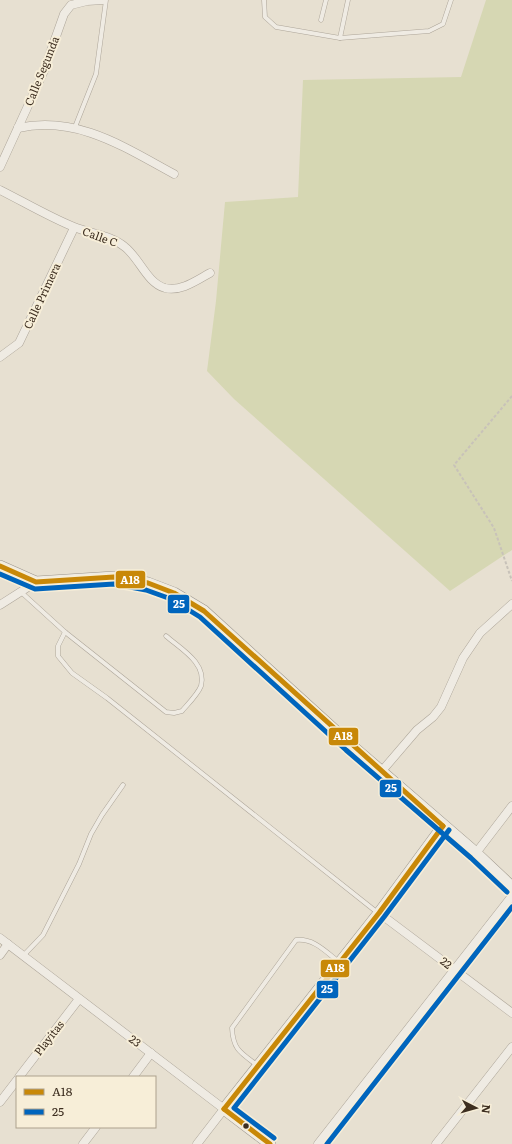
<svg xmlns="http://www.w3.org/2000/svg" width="512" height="1144" viewBox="0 0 512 1144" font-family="Literata,serif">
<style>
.green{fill:#d6d7b3}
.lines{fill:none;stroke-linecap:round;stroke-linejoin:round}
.lane-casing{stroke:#ada599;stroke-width:5}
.street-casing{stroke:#ada599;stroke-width:9}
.secondary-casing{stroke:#9c958a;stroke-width:12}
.path{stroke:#c8c2b9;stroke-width:2;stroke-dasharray:3 2;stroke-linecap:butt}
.lane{stroke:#efebe3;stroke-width:4}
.street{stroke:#efebe3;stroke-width:8}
.secondary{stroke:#efebe3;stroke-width:11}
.bus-1-casing{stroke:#f7eed8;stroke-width:8}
.bus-2-casing{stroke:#f7eed8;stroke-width:8}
.bus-1{stroke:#c88808;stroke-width:5}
.bus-2{stroke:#0065bd;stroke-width:5}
.bus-dot{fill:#3d2e20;stroke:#f7eed8;stroke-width:1.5}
.labels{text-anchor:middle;stroke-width:4;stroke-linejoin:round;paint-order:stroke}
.street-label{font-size:11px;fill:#3d2e20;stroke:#f7eed8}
.line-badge{stroke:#f7eed8;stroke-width:1.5}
.badge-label{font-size:11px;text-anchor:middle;font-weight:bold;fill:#fff}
</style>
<rect width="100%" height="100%" fill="#e7e0d1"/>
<polygon class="green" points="486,0 512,0 512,550 450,591 234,399 207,371 216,301 225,202 298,197 303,80 461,77"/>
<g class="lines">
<g class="lane-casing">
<g id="lane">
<polyline points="264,0 265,17 276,27 340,38 348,0"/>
<polyline points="321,20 326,0"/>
<polyline points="340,38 429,31 443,24 451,0"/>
<polyline points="75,127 96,74 106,0"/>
<path d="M21 592 65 632 166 712 174 713 182 711C188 704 198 694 201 686 207 663 181 649 166 636"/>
<polyline points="65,632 58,646 58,656 72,673 107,698 378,913"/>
<polyline points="23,956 43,935 79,864 91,834 102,815 123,785"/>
<path d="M257 1065C241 1053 233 1050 232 1028L296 940C314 938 326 952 339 962"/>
</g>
</g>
<g class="street-casing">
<g id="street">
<path d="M18 128C77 115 124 147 174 174"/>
<polyline points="0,167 43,73 64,14 71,5 87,1 103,0"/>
<path d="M0 190C24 202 49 217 74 227 91 234 111 235 125 247 140 259 147 283 165 288 181 292 197 280 210 273"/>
<polyline points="0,357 19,343 74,228"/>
<polyline points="0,605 36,582"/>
<polyline points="381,772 417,730 433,717 441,707 463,658 480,633 512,604"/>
<polyline points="476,853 512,806"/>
<polyline points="379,913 512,1013"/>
<polyline points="0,938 224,1109 197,1144"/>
<polyline points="0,955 8,944"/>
<polyline points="19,1077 79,999"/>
<polyline points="133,1077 151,1053"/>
<polyline points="0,1102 17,1080"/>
<polyline points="83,1144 96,1127"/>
<polyline points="318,1144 512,896"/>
<polyline points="436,1144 512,1047"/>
</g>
</g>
<g class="secondary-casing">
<g id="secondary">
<polyline points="0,566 36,582 114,577 148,583 174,593 204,611 351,745 476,853 512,887"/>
<polyline points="270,1144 224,1109 379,913 443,826"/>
</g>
</g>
<polyline class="path" points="512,396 454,465 494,528 512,581"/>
<use href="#lane" class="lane"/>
<use href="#street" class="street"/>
<use href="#secondary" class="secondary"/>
<g class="bus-1-casing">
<g id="bus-1">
<polyline points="0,566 36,582 114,577 148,583 174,593 204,611 443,826"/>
<polyline points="224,1109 379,913 443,826"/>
<polyline points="224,1109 270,1144"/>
</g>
</g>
<g class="bus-2-casing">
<g id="bus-2">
<polyline points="0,574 35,589 114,584 146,590 171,599 200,617 346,750 471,858 507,892"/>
<polyline points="274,1138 234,1108 384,917 449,830"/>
<polyline points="327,1144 512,907"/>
</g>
</g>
<use href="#bus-1" class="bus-1"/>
<use href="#bus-2" class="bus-2"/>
</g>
<circle class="bus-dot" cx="246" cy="1126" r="3.5"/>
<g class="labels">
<g class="street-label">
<text transform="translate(42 71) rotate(-68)" y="4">Calle Segunda</text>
<text transform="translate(100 237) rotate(20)" y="4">Calle C</text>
<text transform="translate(42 296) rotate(-65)" y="4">Calle Primera</text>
<text transform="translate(446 963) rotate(37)" y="4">22</text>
<text transform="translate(49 1038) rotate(-52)" y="4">Playitas</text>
<text transform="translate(135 1041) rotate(37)" y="4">23</text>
</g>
</g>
<g class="line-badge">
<rect x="115" y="570" width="31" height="19" rx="4" fill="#c88808"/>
<rect x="167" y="594" width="23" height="20" rx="4" fill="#0065bd"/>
<rect x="328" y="727" width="31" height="19" rx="4" fill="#c88808"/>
<rect x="379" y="779" width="23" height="19" rx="4" fill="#0065bd"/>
<rect x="320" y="959" width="30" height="19" rx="4" fill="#c88808"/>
<rect x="316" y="980" width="23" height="19" rx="4" fill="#0065bd"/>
</g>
<g class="badge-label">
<text x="130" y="584">A18</text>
<text x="179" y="608">25</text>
<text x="343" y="740">A18</text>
<text x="391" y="792">25</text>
<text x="335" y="972">A18</text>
<text x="327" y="993">25</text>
</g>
<rect x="16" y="1076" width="140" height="52" fill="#f7eed8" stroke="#ada18e"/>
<rect x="24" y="1089" width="20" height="6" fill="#c88808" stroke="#ada18e"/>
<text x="52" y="1096" font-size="12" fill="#3d2e20">A18</text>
<rect x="24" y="1109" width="20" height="6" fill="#0065bd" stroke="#ada18e"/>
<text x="52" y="1116" font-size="12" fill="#3d2e20">25</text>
<g transform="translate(476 1108) rotate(96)" stroke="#f7eed8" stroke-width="3" paint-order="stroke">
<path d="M0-3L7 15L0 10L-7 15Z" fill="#3d2e20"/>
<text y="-6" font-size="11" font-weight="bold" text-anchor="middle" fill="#3d2e20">N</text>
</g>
</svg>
